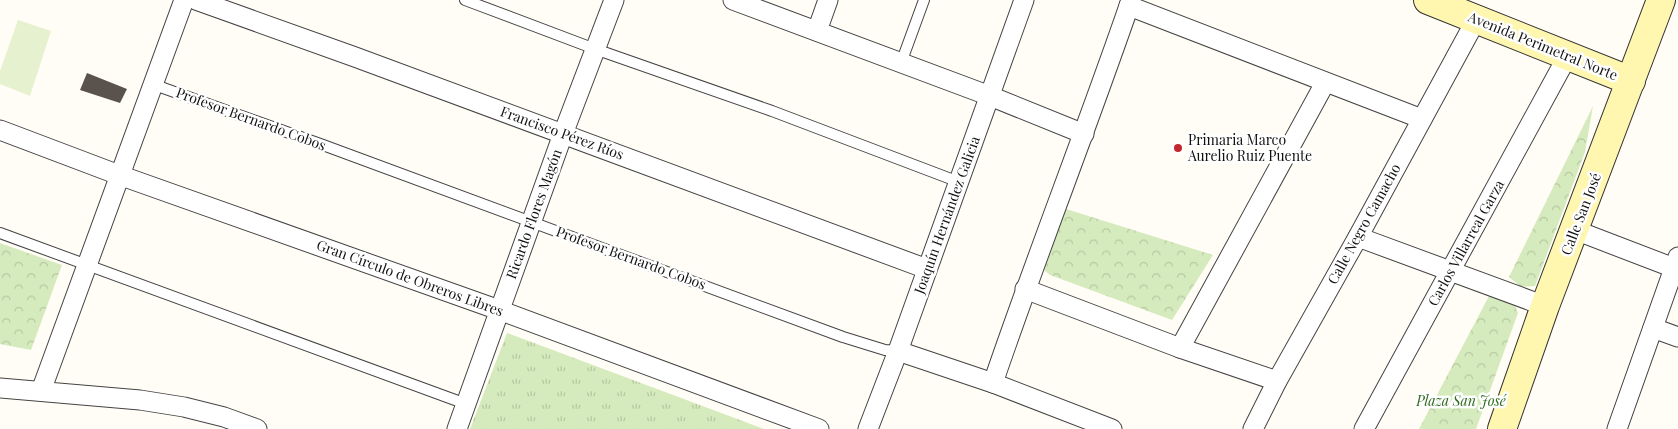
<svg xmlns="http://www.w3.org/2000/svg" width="1678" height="429" viewBox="0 0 1678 429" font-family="'Playfair Display',serif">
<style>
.grass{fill:url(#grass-tufts)}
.park{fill:url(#park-crowns)}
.pitch{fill:#e6f2cf}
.building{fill:#5a524d}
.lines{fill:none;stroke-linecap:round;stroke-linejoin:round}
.lane-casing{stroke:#444;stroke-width:12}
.street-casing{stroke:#444;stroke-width:21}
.secondary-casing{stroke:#333;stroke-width:30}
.lane{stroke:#fff;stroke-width:10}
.street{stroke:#fff;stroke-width:19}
.secondary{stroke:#fff6b0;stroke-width:28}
.poi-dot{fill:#c4262e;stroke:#fff;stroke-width:2}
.labels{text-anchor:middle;stroke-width:5;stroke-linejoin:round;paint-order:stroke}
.street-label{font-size:14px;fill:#111;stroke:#fff}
.poi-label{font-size:14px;fill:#111;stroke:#fff;text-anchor:start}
.park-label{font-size:14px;font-style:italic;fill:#2f6b1f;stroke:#fff}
</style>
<defs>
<pattern id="grass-tufts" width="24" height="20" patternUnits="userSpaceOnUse" patternTransform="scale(1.25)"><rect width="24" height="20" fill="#d5ebbd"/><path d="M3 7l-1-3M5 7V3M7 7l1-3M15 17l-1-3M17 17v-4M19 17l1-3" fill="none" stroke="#b6c8a1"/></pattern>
<pattern id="park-crowns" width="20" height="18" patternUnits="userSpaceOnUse" patternTransform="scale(1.25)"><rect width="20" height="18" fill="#d5ebbd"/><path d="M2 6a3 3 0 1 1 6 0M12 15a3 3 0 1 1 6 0" fill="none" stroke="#b6c8a1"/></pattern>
</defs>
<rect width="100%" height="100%" fill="#fffdf5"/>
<polygon class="grass" points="507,333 764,429 470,429"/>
<g class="park">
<polygon points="1593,106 1585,152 1535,286 1521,287 1509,277"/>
<polygon points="1066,209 1213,255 1172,320 1050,275 1044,270"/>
<polygon points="0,243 62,265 31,350 0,344"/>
<polygon points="1489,296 1515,306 1518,313 1476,429 1419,429"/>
</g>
<polygon class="pitch" points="18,20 51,31 30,96 0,84 0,71"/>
<polygon class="building" points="87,73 127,89 120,103 80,90"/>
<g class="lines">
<g class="lane-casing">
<g id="lane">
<polyline points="465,0 595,49 772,111 959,182"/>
<polyline points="901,63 924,0"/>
<polyline points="152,84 323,145 843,337 885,350 898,351"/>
<polyline points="0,233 466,404"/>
</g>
</g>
<g class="street-casing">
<g id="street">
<polyline points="196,0 355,57 927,269"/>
<polyline points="733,0 990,96 1084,134"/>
<polyline points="1129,6 1422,119"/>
<polyline points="817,31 828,0"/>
<polyline points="0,130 119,175 499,310 819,429"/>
<polyline points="1575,230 1674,268"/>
<polyline points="1358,237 1545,306"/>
<polyline points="1025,289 1180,348 1277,381"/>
<polyline points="1653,328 1678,337"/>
<polyline points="1180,348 1325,83"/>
<polyline points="898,351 993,383 1112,429"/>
<path d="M993 383C1037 254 1087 128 1131 0"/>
<polyline points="0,388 140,400 184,407 224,417 257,429"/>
<polyline points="41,391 184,0"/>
<polyline points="457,429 563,134 614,0"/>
<polyline points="868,429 898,351 1024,0"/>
<polyline points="1253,429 1277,381 1358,237 1476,20"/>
<polyline points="1364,429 1567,57"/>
<polyline points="1617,429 1678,257"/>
</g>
</g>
<g class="secondary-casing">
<g id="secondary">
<polyline points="1428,0 1631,81"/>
<polyline points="1502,429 1545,306 1661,0"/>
</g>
</g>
<use href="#lane" class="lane"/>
<use href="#street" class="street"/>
<use href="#secondary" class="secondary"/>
</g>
<circle class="poi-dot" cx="1178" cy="148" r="5"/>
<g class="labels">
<g class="street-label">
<text transform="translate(1543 46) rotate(22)" y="5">Avenida Perimetral Norte</text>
<text transform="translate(251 119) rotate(20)" y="5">Profesor Bernardo Cobos</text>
<text transform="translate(562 133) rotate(20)" y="5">Francisco Pérez Ríos</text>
<text transform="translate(534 214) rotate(-70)" y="5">Ricardo Flores Magón</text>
<text transform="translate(1581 214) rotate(-69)" y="5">Calle San José</text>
<text transform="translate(947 215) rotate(-70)" y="5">Joaquín Hernández Galicia</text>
<text transform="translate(1364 224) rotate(-61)" y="5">Calle Negro Camacho</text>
<text transform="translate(1466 243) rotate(-61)" y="5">Carlos Villarreal Garza</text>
<text transform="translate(631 258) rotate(20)" y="5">Profesor Bernardo Cobos</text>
<text transform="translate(410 278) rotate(20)" y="5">Gran Círculo de Obreros Libres</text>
</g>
<g class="poi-label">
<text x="1188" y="145">Primaria Marco<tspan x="1188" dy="16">Aurelio Ruiz Puente</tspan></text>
</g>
<g class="park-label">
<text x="1461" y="406">Plaza San José</text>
</g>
</g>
</svg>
